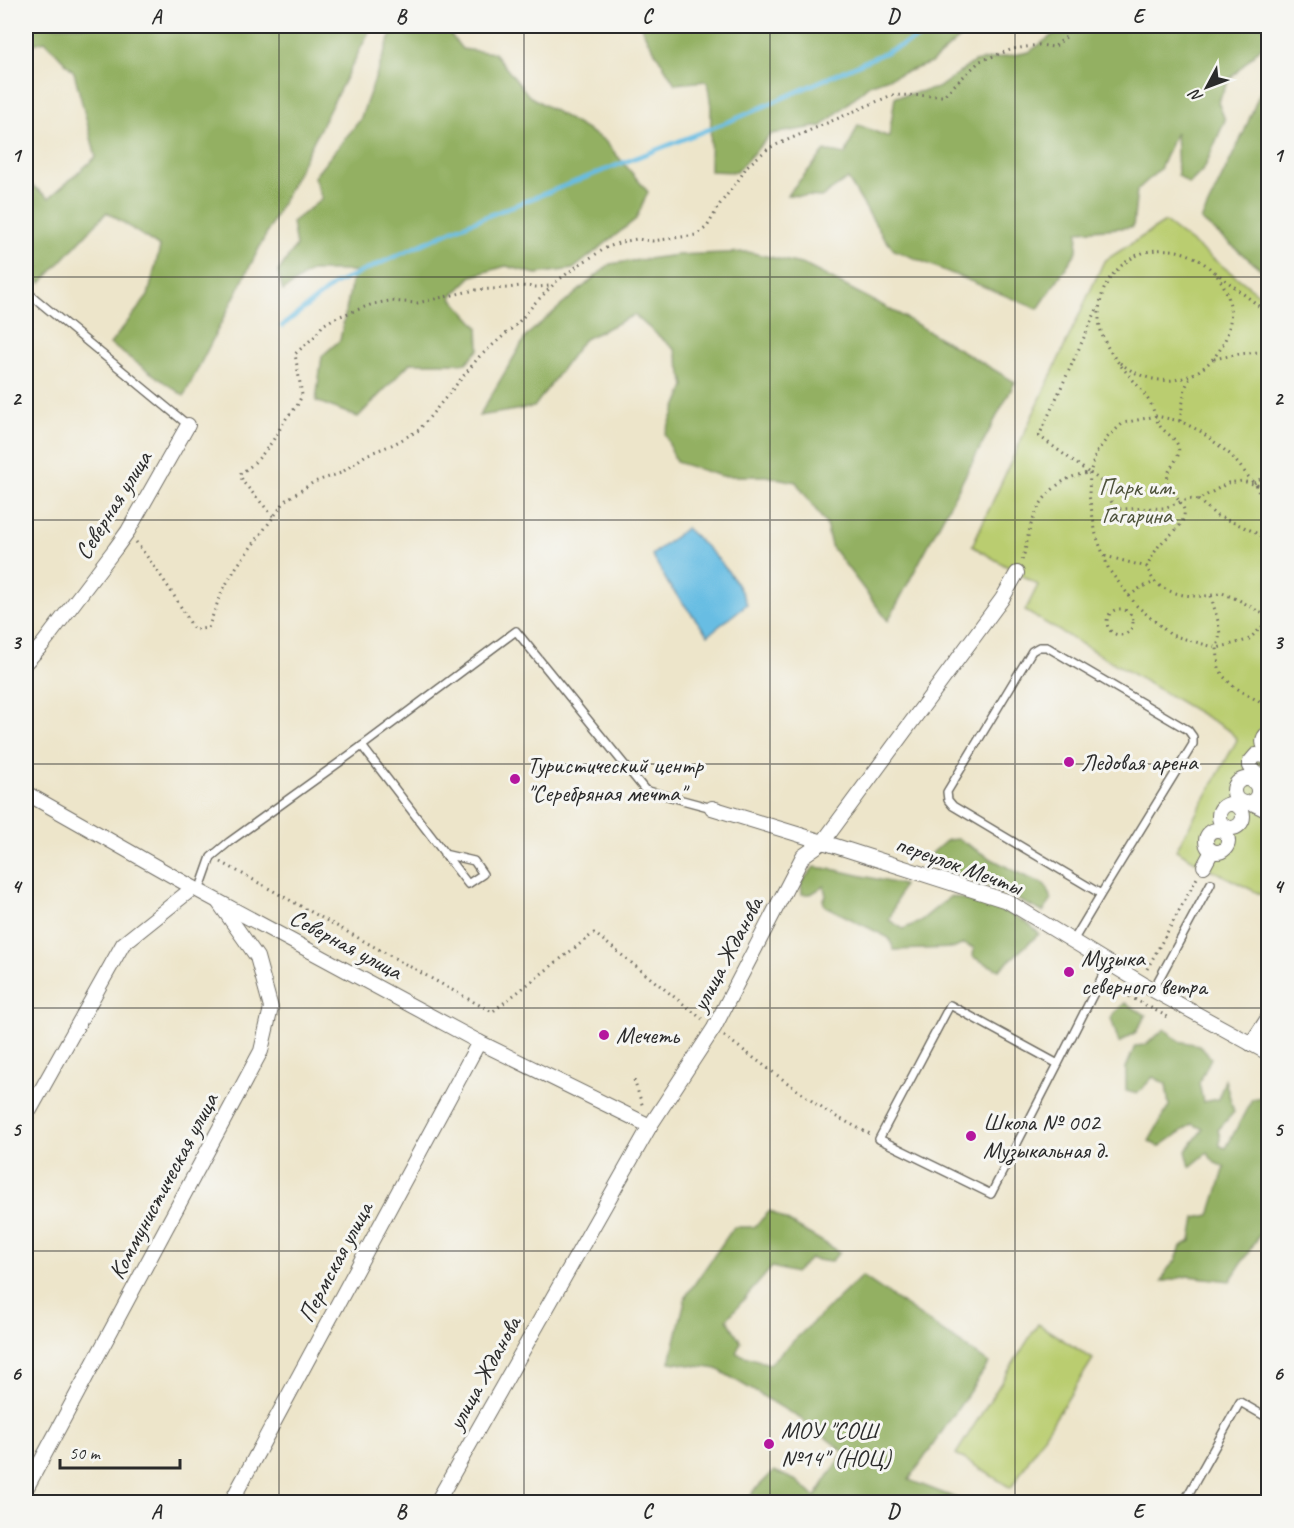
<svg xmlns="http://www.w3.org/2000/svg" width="1294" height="1528" viewBox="0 0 1294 1528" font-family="Caveat,sans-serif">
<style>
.green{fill:#bacd70;stroke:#727c4e;stroke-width:1.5}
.forest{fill:#93b062;stroke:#5f6e46;stroke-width:1.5}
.water{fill:#67bde3;stroke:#497487;stroke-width:1.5}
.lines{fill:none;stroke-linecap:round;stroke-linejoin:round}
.stream{stroke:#67bde3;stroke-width:4.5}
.lane-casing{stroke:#6f6c63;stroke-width:10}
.street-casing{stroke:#6f6c63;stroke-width:16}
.path{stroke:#6f6c63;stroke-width:3;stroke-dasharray:1.5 4.5;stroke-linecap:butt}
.lane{stroke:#fff;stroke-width:7}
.street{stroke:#fff;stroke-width:14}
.grid{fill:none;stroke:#2b2b2b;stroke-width:1.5;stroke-opacity:0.55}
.poi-dot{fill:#b5179e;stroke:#f6f6f2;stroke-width:2}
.labels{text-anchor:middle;stroke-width:6;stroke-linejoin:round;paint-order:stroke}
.park-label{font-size:24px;fill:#4f543c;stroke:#f6f6f2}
.street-label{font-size:24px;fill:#2b2b2b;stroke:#f6f6f2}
.poi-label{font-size:24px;fill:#2b2b2b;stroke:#f6f6f2;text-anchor:start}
.neatline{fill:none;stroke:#2b2b2b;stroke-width:2}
.grid-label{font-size:20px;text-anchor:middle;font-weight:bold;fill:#2b2b2b}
</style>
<rect width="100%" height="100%" fill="#f6f6f2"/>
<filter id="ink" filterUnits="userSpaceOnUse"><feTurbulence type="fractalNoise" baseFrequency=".0167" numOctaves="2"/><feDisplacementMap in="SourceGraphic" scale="12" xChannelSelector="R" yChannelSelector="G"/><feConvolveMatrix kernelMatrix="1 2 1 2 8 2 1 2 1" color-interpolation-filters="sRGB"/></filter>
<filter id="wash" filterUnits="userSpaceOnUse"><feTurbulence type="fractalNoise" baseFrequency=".008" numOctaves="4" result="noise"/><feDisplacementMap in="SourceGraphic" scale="24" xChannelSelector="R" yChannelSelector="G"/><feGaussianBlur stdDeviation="1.35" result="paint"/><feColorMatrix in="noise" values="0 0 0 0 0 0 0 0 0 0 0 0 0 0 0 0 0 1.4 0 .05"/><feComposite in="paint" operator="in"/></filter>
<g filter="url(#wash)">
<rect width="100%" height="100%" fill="#ede5ca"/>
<g class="green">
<polygon points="1165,222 1268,301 1268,898 1204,866 1176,850 1237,740 1230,731 1025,611 1038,585 972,546 1104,261"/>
<polygon points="1038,1324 1093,1359 1011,1488 956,1454"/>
</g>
<g class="forest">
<polygon points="26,26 372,26 184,396 110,344 148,296 160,247 107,212 41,283 26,269 26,181 49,198 96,157 74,72 45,41 26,46"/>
<polygon points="394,26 444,26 462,49 494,53 529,96 604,140 648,192 636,219 573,269 536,274 506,266 472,276 451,297 478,327 479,349 466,363 410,363 358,417 316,401 322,356 340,340 354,271 311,271 283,291 278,272 296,246 292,222 322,199 314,177 360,120"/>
<polygon points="641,26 979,26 971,28 931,63 869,85 822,126 771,134 736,172 710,171 711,106 707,81 675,84 647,39"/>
<polygon points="1065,26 1268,26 1263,45 1229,80 1218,102 1225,120 1204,169 1189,184 1178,175 1176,132 1160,169 1137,190 1133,227 1078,231 1077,251 1038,309 894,250 882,235 848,179 821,197 787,195 825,151 845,155 858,125 889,137 895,97 938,88 974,62 1029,52"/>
<polygon points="1268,72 1268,275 1201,220 1244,132"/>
<polygon points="748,252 805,265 899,314 1015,382 888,621 831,546 826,524 796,482 766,476 721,476 676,462 665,434 685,386 675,350 634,315 583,340 534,407 479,416 527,335 610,264 677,255"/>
<polygon points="958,839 988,857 1022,875 1044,884 1048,889 1051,901 1043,912 1008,895 928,860 931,854 947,840"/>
<path d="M814 867 836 870 903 885 889 920 903 929 919 922 951 896C977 903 1022 912 1039 934L999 970 973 957 974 948 963 944 955 948 894 950 889 938 825 906 823 900 826 896 824 886 811 894H802L801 883Z"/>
<polygon points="1125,1003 1146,1015 1136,1032 1119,1043 1111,1018 1114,1013"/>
<polygon points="1165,1029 1178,1041 1199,1045 1211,1058 1199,1083 1203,1102 1218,1099 1225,1080 1234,1112 1218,1130 1220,1137 1220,1146 1226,1148 1252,1099 1268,1096 1268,1224 1264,1228 1230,1281 1188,1276 1162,1282 1167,1270 1176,1260 1181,1246 1191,1241 1195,1218 1210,1215 1225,1167 1215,1163 1207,1153 1190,1167 1186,1151 1203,1129 1192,1124 1159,1147 1149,1141 1169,1106 1166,1084 1153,1077 1137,1094 1126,1091 1126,1068 1135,1046 1145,1045"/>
<polygon points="770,1211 840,1252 830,1262 810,1259 795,1273 772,1267 727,1319 741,1342 736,1353 769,1364 862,1276 989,1363 909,1480 966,1502 747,1502 754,1491 774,1471 797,1481 815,1497 844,1452 803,1420 717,1369 670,1362 686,1296 734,1227 754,1227"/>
</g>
<path class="water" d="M686 528C711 551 734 572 747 604L708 635 669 585 652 555Z"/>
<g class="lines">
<polyline class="stream" points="282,326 335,284 462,226 740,117 945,26"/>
</g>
</g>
<g filter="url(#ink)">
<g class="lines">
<g class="lane-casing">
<g id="lane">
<polyline points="26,291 188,425"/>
<polyline points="444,854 474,861 483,874 468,884 362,746 516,631 645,790 712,808"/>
<polyline points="199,891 211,857 229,842 362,746"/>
<polyline points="1073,941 1101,894 953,806 948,800 947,792 1032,651 1039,647 1047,647 1188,730 1193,737 1193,744 1101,894"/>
<polyline points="1153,990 1211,883"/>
<polyline points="1058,1064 950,1005 879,1139 991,1194 1058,1064 1100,981 1108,963"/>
<polyline points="1184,1502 1240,1402 1268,1418"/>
</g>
</g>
<g class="street-casing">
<g id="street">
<polyline points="26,662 42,645 115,549 128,531 188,425"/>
<path d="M1268 733C1261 738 1262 746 1268 751"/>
<path d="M1268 758 1265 756 1256 755 1250 762V766C1254 775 1261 777 1268 771"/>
<circle cx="1246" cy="791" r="12"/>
<polyline points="26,793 199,891 479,1042 650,1126"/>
<polyline points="1250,802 1268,811"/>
<circle cx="1231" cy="816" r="12"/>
<polyline points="712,808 823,842 1007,901 1153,990 1268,1053"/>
<circle cx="1217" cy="841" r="11"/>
<polyline points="1204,866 1212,851"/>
<polyline points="1251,1044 1268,1018"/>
<polyline points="26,1117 123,944 193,888"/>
<polyline points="26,1489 261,1051 271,1008 257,957 219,903"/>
<polyline points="231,1502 479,1042"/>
<polyline points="437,1502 650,1126 714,1028 803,856 823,842 1002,599 1017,573"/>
</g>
</g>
<g class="path">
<polyline points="1215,272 1268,313"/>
<polyline points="1214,359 1239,354 1268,351"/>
<path d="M1120 363C1197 422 1270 316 1206 265 1190 252 1170 247 1150 251 1134 254 1120 265 1110 278 1103 288 1100 300 1099 312 1097 351 1131 372 1149 401 1154 408 1155 419 1160 426 1165 433 1175 437 1178 446 1182 458 1170 464 1168 475 1164 491 1187 500 1184 516 1181 530 1166 536 1158 547 1154 553 1150 560 1147 567"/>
<polyline points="1180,421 1185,388 1191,376"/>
<polyline points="1088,472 1039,436 1097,309"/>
<polyline points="1254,483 1268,474"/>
<polyline points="1198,500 1217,516 1242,526 1268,539"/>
<polyline points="1268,514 1256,486 1231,455 1200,431 1180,421 1156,416 1123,423 1108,437 1096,453 1090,473 1089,495 1096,535 1109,570 1137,606 1171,635 1217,648 1248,640 1264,625 1268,618"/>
<polyline points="273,516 243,482 240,474 252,465 261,456 272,442 287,417 297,406 302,395 295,354 315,336 323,325 335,318 373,304 389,301 417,303 475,290 508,288 520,286 537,287 549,286 552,284"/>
<path d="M136 542C158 571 177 598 194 630L208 628 222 591 237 566 286 500 314 482 341 473 366 455 394 444 419 430 479 357 517 324 535 303 557 281 580 264 606 248 621 242 637 239 652 241 696 235 707 227 720 204 740 178 747 166 769 148 892 95 943 96 980 61 1013 49 1039 45 1054 47 1066 37 1069 26"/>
<path d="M1105 556 1147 567C1149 572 1152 579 1156 583 1173 597 1202 599 1222 593L1239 600 1268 617"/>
<path d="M1022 560C1027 548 1027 535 1032 522 1041 496 1061 475 1090 473 1096 477 1102 481 1105 487 1110 496 1109 503 1119 509L1164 508 1188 499 1198 500 1228 483 1242 481 1268 488"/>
<polyline points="1129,596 1140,588 1155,582"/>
<polyline points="1211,596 1218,621 1220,634 1217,648 1219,668 1224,677 1233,686 1268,707"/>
<circle cx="1120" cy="622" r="13"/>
<polyline points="221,862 492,1012 594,933 702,1019"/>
<polyline points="1147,969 1197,878"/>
<polyline points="1108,985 1168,1017"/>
<polyline points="724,1036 827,1112 870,1134"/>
<polyline points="634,1080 643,1107"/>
</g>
<use href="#lane" class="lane"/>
<use href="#street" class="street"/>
</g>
</g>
<path class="grid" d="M279 26V1502M524 26V1502M770 26V1502M1015 26V1502M26 277H1268M26 520H1268M26 764H1268M26 1008H1268M26 1251H1268"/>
<g class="poi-dot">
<circle cx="1069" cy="762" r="6"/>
<circle cx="515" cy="779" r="6"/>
<circle cx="1069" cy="972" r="6"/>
<circle cx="604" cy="1035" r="6"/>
<circle cx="971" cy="1136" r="6"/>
<circle cx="769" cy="1444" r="6"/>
</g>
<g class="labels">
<g class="park-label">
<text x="1137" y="495">Парк им.<tspan x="1137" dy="28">Гагарина</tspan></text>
</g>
<g class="street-label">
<text transform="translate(113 505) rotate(-58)" y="8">Северная улица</text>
<text transform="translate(959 865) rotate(20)" y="8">переулок Мечты</text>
<text transform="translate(346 944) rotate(28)" y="8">Северная улица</text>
<text transform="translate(727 954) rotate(-62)" y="8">улица Жданова</text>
<text transform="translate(163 1186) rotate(-62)" y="8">Коммунистическая улица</text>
<text transform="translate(335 1262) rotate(-62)" y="8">Пермская улица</text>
<text transform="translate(484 1373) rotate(-61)" y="8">улица Жданова</text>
</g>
<g class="poi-label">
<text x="1081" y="770">Ледовая арена</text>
<text x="527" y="773">Туристический центр<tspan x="527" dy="28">"Серебряная мечта"</tspan></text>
<text x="1081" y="966">Музыка<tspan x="1081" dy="28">северного ветра</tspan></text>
<text x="616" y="1043">Мечеть</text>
<text x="983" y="1130">Школа № 002<tspan x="983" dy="28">Музыкальная д.</tspan></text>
<text x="781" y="1438">МОУ "СОШ<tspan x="781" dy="28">№14" (НОЦ)</tspan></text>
</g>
</g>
<rect width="1294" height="1528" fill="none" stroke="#f6f6f2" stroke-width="66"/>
<g transform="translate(1207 87) rotate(229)" stroke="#f6f6f2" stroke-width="4.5" paint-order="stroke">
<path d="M0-4.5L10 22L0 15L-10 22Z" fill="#2b2b2b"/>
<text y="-9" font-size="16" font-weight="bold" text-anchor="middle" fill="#2b2b2b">N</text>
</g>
<path d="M60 1459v9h120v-9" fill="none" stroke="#2b2b2b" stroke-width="3"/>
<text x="69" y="1459" font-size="18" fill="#2b2b2b" stroke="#f6f6f2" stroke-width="4.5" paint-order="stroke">50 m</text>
<rect x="33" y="33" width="1228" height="1462" class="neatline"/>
<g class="grid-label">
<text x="156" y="23">A</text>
<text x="401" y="23">B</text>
<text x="647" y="23">C</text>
<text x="893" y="23">D</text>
<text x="1138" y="23">E</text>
<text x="16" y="162">1</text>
<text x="1278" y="162">1</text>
<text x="16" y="405">2</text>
<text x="1278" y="405">2</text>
<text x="16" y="649">3</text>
<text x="1278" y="649">3</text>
<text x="16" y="893">4</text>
<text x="1278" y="893">4</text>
<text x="16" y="1136">5</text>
<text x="1278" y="1136">5</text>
<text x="16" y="1380">6</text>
<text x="1278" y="1380">6</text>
<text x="156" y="1518">A</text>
<text x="401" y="1518">B</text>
<text x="647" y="1518">C</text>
<text x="893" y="1518">D</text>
<text x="1138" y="1518">E</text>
</g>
</svg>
